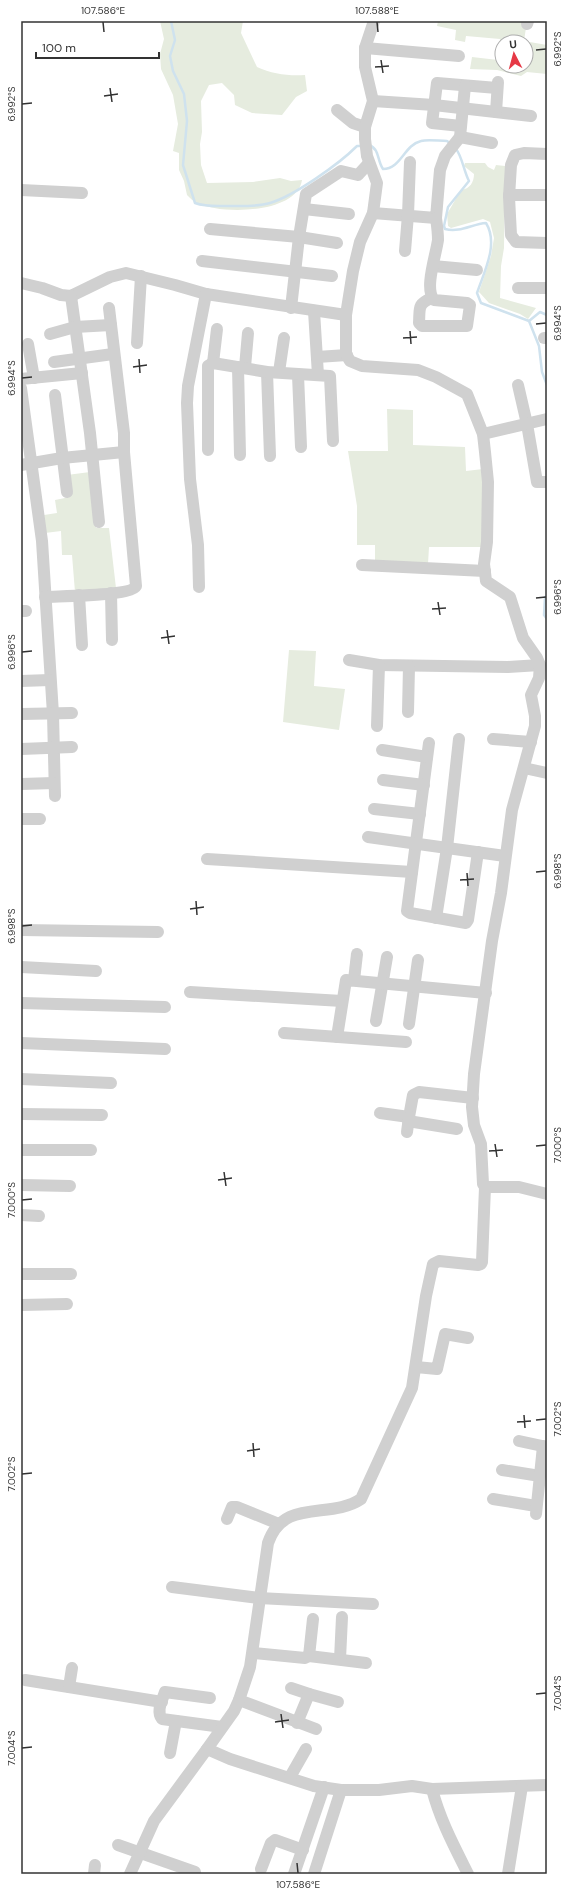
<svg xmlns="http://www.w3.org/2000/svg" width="568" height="1895" viewBox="0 0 568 1895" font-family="'DM Sans',sans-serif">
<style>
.green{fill:#e6ecdf;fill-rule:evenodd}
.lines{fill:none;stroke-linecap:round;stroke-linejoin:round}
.stream{stroke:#cfe2ee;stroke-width:2.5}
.minor{stroke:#d0d0d0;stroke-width:12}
.ticks{fill:none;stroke:#333;stroke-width:1.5}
.neatline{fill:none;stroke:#333;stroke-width:1.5}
.ticks-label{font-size:10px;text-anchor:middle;fill:#333}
</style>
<rect width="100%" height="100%" fill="#fff"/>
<g class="green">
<path d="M160 21H243L241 33 257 67C272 74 288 76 305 75L307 91 296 97 282 115 252 113 235 105 234 95 222 83 209 85 201 101 202 132 200 144 201 165 207 183 253 182 280 178 291 181 302 180C297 214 221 215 197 203 193 201 190 198 187 195L184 181 179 170V153L173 151 178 124 173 95 161 69 160 54 164 39Z"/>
<path d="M438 21H527L524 41 547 45V74L527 72 521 76 497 70 470 69 472 57 498 60 500 39 466 36 465 42 455 40 456 30 437 26ZM502 42H526V66H502Z"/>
<path d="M465 163H485L488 167 494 170 496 165 505 166 504 248 501 266 500 298 536 308 528 319 520 314 489 303 479 292 491 256 494 238 490 222 483 219 451 228 448 226 447 214 461 190C470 189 474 182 474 174L464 166Z"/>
<polygon points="387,409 413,410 413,445 465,447 466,471 483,469 483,547 429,547 428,564 375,563 375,545 357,545 357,506 348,451 388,451"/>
<polygon points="90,472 96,528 109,528 116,588 75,592 72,555 62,555 61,531 45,533 44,515 57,513 55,500 70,497 67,475"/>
<polygon points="289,650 316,651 314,686 345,689 339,730 283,722"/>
</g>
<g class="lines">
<g class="stream">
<path d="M171 21 175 40 170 56 173 71 184 94 187 121 183 165 195 203C206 207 216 206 228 206 242 206 257 207 270 203 294 196 339 164 357 146H362"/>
<path d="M369 145C380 149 377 161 383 169 401 169 404 145 421 141 428 139 439 141 447 141L451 144"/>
<path d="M456 149C462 156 464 172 469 181L448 207 444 226 445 229C460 233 472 224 486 223 499 244 484 272 477 293L481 303 529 321 539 346 542 372 547 385"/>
<polyline points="529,321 540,312 547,315"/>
<polyline points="547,596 545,597 544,615 547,619"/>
</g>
<g class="minor">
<polyline points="527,24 528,21"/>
<polyline points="365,48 459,56"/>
<polyline points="373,101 434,105 531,116"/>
<polyline points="337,110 353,123 365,127"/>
<polyline points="496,112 498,82"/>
<polyline points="461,126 432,123 437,83 497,88"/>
<polyline points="460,137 492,143"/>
<polyline points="547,154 524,153 515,155 511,165 509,197 511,235 516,242 547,243"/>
<polyline points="21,190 82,193"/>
<polyline points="509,195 547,195"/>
<polyline points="304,209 349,214"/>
<polyline points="373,213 436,218 440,170 445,156 460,137 465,86"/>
<polyline points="210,229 299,237 337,243"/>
<polyline points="405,251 408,215 410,162"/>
<polyline points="202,261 332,276"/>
<polyline points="433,266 477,270"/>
<polyline points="21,283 42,288 61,295 71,296 110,277 126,273 175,285 206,294 346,315"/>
<polyline points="518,288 547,288"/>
<polyline points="71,296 90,433 99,522"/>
<path d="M432 298C417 304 420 308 419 323L422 326H467L470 305 467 303 434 300C424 289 436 255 438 240 438 233 437 225 436 218"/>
<polyline points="291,308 299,237 306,194 341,171 358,175 369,163"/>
<polyline points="314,311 318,375"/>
<polyline points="50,334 75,327 111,325"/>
<polyline points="544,338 547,338"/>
<polyline points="137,343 141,276"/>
<polyline points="28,344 34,378"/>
<polyline points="317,357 347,355"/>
<polyline points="54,362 113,354"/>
<polyline points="213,363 217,329"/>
<polyline points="238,367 240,455"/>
<polyline points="245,367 248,333"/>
<polyline points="267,372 270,456"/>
<polyline points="279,372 284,338"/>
<polyline points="298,375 301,447"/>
<polyline points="21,379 82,373"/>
<polyline points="518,385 527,424 537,482 547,482"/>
<polyline points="21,388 42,541 53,714 55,796"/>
<polyline points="55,395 67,492"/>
<polyline points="483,434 547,419"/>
<polyline points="208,450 208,366 213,363 267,372 330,376 333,441"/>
<polyline points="21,465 62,458 124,452"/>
<polyline points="362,565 485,571"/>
<polyline points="199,587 198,545 190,479 187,403 188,386 206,294"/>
<polyline points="111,593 112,640"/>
<polyline points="79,595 82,645"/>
<path d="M45 597C59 596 131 596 136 586L124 452V433L109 308"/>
<polyline points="21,611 26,611"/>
<polyline points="349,660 379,665 508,667 540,665"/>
<polyline points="21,681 50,680"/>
<polyline points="408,712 409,666"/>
<polyline points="21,714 72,713"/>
<polyline points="377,726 379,665"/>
<polyline points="493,739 531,742"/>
<polyline points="429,743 407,911 410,913 466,923 468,920 478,852"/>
<polyline points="21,749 72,747"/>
<polyline points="382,750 427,757"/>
<polyline points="524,768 547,773"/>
<polyline points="383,780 424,785"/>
<polyline points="21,784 54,783"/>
<polyline points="374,809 420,814"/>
<polyline points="21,819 40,819"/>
<polyline points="368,837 505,856"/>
<polyline points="207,859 412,872"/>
<polyline points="436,918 447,848 459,739"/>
<polyline points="21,930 158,932"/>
<polyline points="21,967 96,971"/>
<polyline points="354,980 357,954"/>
<polyline points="190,992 342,1001"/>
<polyline points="21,1003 165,1007"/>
<polyline points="376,1021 387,957"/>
<polyline points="409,1024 418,960"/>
<polyline points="284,1033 406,1042"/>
<polyline points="337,1037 346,980 486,993"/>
<polyline points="21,1043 165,1049"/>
<polyline points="21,1079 111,1083"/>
<polyline points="380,1113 409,1117 413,1095 419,1092 473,1098"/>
<polyline points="21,1114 102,1115"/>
<polyline points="408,1121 457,1129"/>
<polyline points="407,1132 409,1117"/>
<polyline points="21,1150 91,1150"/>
<polyline points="21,1185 70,1186"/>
<polyline points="485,1187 519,1187 547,1194"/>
<polyline points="21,1215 39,1216"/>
<polyline points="21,1274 71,1274"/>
<polyline points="21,1305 67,1304"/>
<polyline points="416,1367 437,1369 445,1334 468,1338"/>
<polyline points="519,1441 547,1447"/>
<polyline points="502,1470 540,1476"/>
<polyline points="493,1499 536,1506"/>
<polyline points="536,1514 543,1446"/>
<polyline points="227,1519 232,1507 237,1507 279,1524"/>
<polyline points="172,1587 259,1598 373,1604"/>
<polyline points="253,1653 305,1658 309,1656 313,1619"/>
<polyline points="309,1656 366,1663"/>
<polyline points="340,1659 342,1617"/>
<polyline points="25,1680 162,1702"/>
<polyline points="69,1687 72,1668"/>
<polyline points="291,1688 309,1694"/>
<path d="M210 1698 165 1692C162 1701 156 1711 162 1719L222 1727"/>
<polyline points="239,1700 316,1729"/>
<polyline points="297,1723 309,1694 338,1702"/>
<polyline points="207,1749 230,1759 314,1786 341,1790 379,1790 412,1786 432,1789 547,1785"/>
<polyline points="170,1753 176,1721"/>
<polyline points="290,1777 306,1749"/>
<path d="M432 1789C440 1820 454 1846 468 1874"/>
<polyline points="118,1845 195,1872"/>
<polyline points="261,1869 271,1843 275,1840 303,1850"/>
<polyline points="94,1874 95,1865"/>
<path d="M130 1874 154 1821 207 1749 234 1711 239 1700 250 1667 268 1543C284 1497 330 1520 361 1499L412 1388 426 1296 433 1264 439 1261 478 1265 481 1264 482 1262 485 1187 483 1184 481 1144 474 1125 472 1107 474 1074 492 941 501 893 512 810 535 726V716L531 695 539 678 540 665 537 658 523 638 510 597 486 581 484 564 487 542 488 482 485 452 483 434 467 394 436 377 418 370 362 366 350 361 346 354V315L353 271 360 242 373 213 377 183 367 156 365 139V127L373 101 365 67V48L374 21"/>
<polyline points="294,1874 324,1787"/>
<polyline points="314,1874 341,1790"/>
<polyline points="508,1874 522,1786"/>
</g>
</g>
<path class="ticks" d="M103 22 104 32M377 22 378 32M536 50 546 49M381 60 383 73M375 67 389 66M110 88 112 102M104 96 118 94M22 104 32 103M536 324 546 323M410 331 411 344M403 338 417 337M139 359 140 373M133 367 147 365M22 378 32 377M536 598 546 597M438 602 440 615M432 609 446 608M167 630 169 644M161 638 175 636M22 652 32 651M536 872 546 871M467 873 468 886M460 880 474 879M196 901 197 915M190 909 204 907M22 926 32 925M495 1144 497 1157M536 1146 546 1145M489 1151 503 1150M224 1172 226 1186M218 1180 232 1178M22 1200 32 1199M524 1415 525 1428M536 1420 546 1419M517 1422 531 1421M253 1443 254 1457M247 1451 260 1449M22 1474 32 1473M536 1694 546 1693M281 1714 283 1728M275 1722 289 1720M22 1748 32 1747M297 1863 298 1873"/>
<rect width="568" height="1895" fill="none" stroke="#ffffff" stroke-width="44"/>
<g transform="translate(514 54) rotate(354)"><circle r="19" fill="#ffffff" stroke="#adadad"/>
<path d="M0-3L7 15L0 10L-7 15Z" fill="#e63946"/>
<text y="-6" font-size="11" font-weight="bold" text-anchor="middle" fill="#333333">U</text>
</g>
<path d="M36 52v6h123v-6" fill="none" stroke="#333333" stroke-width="2"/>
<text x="42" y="52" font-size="12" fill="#333333" stroke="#ffffff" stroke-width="3" paint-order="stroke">100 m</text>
<rect x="22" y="22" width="524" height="1851" class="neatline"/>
<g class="ticks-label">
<text x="103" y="14">107.586°E</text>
<text x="377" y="14">107.588°E</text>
<text transform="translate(557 49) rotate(-90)" y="4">6.992°S</text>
<text transform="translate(11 104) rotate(-90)" y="4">6.992°S</text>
<text transform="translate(557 323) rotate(-90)" y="4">6.994°S</text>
<text transform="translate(11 378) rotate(-90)" y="4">6.994°S</text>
<text transform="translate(557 597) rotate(-90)" y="4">6.996°S</text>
<text transform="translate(11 652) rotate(-90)" y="4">6.996°S</text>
<text transform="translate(557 871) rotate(-90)" y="4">6.998°S</text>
<text transform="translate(11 926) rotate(-90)" y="4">6.998°S</text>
<text transform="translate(557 1145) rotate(-90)" y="4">7.000°S</text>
<text transform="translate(11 1200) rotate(-90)" y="4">7.000°S</text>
<text transform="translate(557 1419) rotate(-90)" y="4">7.002°S</text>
<text transform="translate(11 1474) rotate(-90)" y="4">7.002°S</text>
<text transform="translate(557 1693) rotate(-90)" y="4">7.004°S</text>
<text transform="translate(11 1748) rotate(-90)" y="4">7.004°S</text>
<text x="298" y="1888">107.586°E</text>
</g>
</svg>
